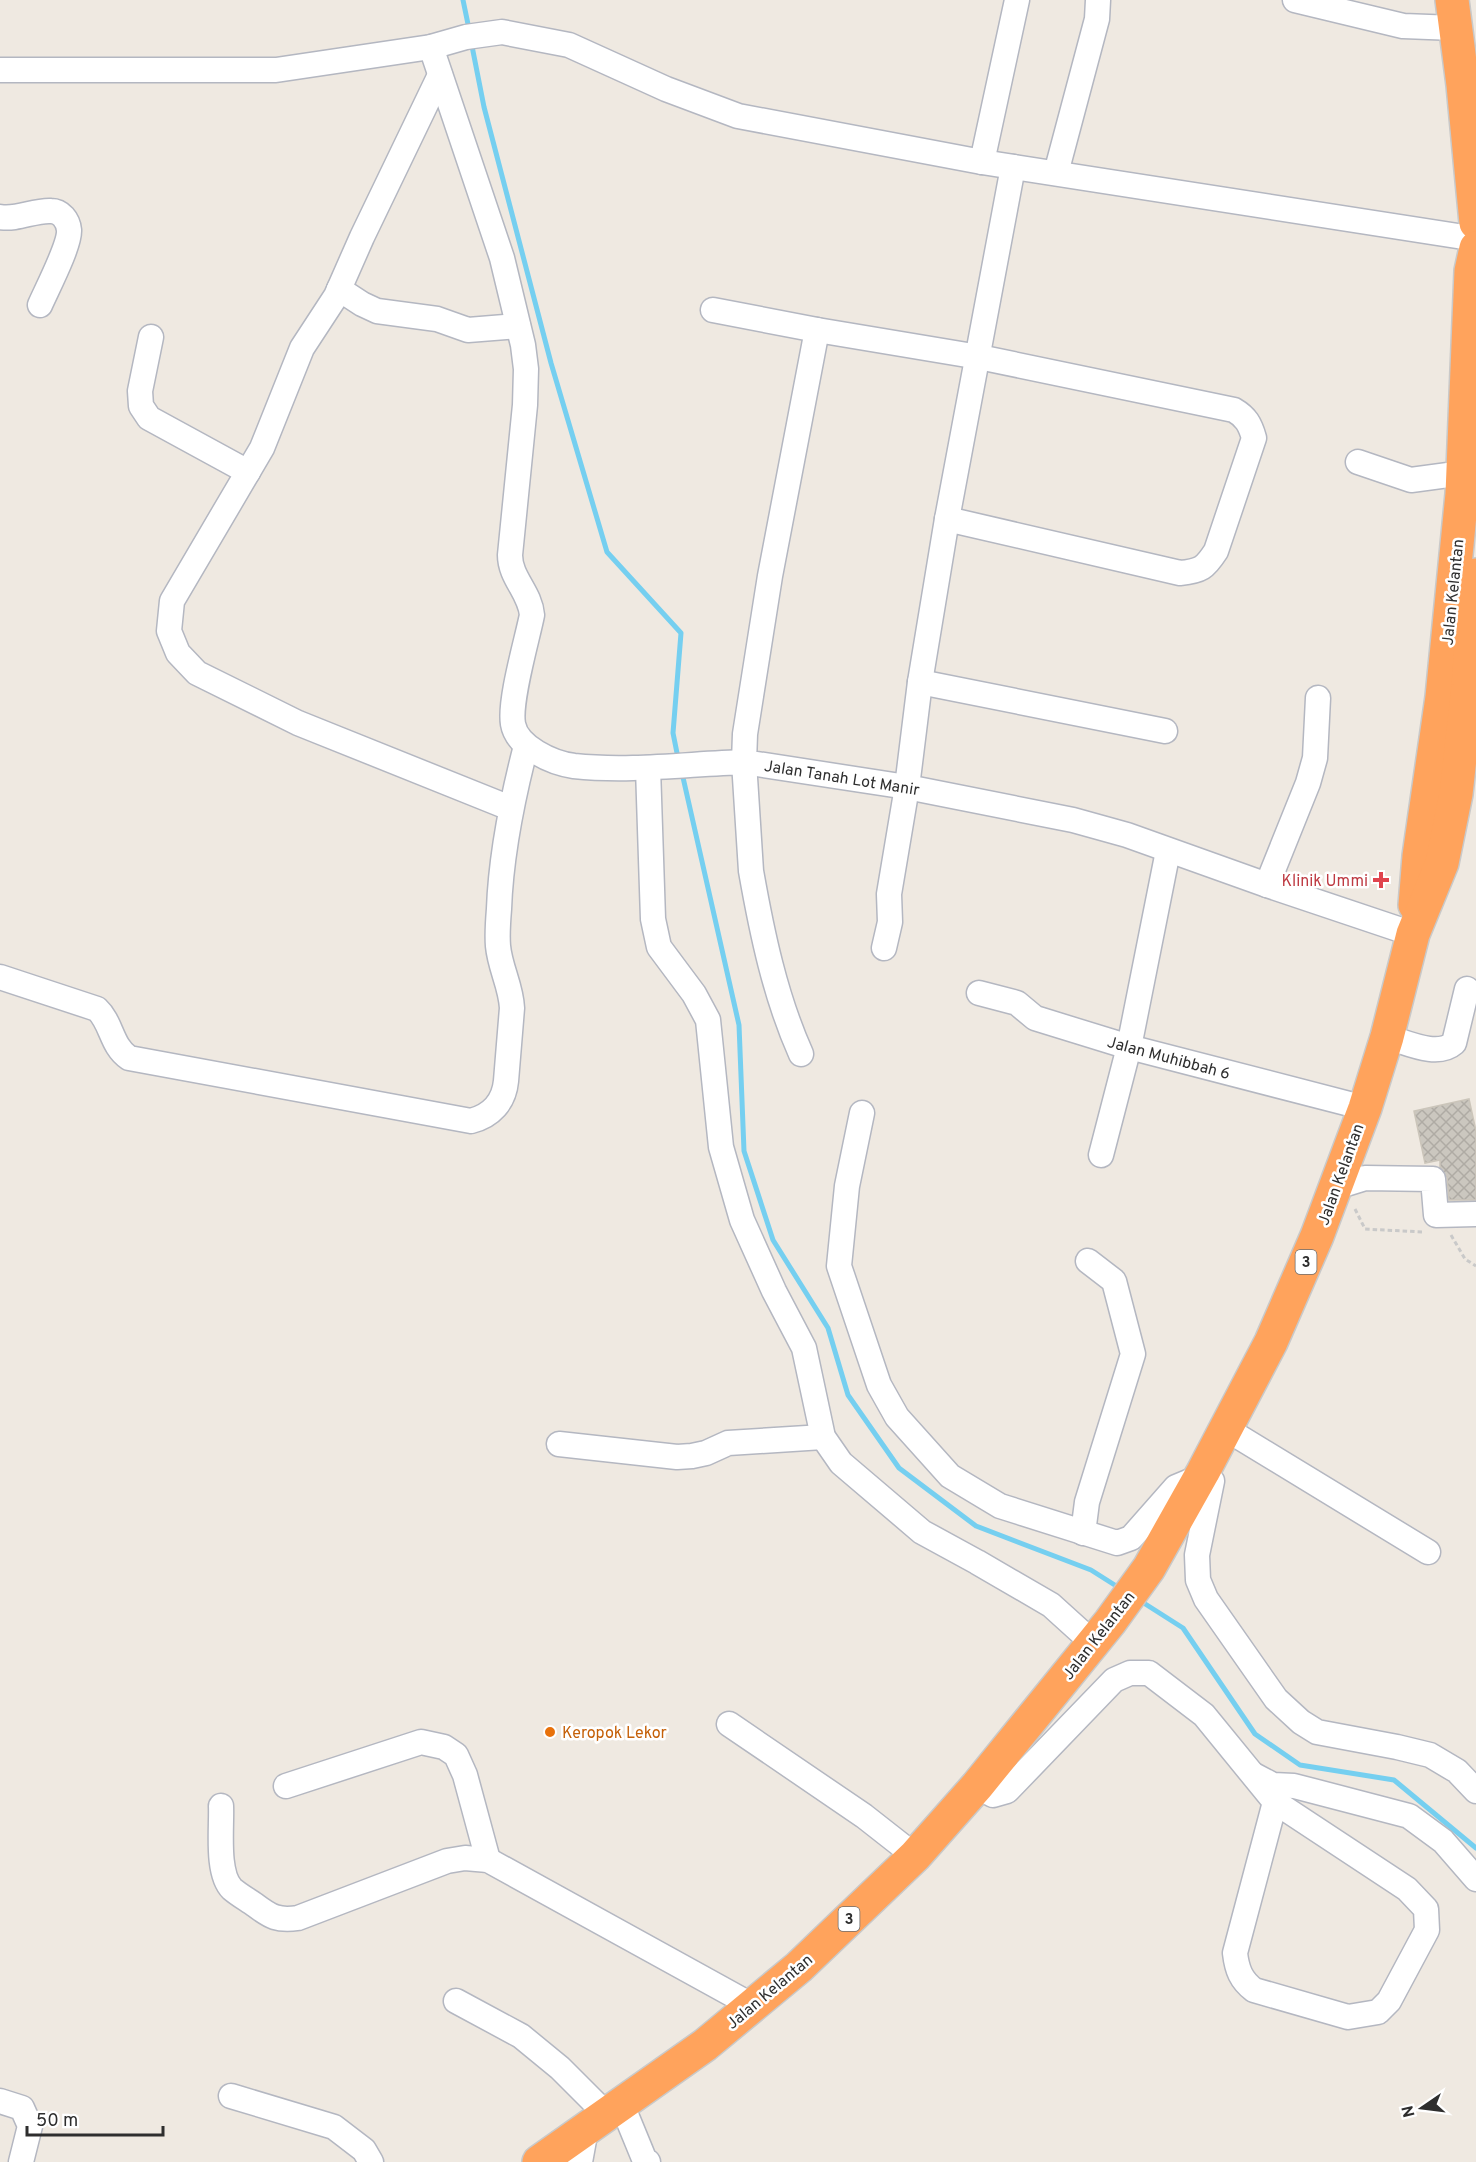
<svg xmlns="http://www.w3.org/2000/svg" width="1476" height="2162" viewBox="0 0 1476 2162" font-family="Overpass,sans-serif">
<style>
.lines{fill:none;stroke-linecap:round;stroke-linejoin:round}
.stream{stroke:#75cff0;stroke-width:5}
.building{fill:url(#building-cross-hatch);stroke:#cbc5ba;stroke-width:1.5}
.minor-casing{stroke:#b4b7c1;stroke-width:27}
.highway-casing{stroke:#c9c9c9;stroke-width:36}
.path{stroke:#c9c9c9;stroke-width:3;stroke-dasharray:4.5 3;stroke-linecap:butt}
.minor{stroke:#fff;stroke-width:24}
.highway{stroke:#ffa35c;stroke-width:33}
.health-dot{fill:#e0444e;stroke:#fff;stroke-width:2}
.food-dot{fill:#e8710a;stroke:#fff;stroke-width:2}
.labels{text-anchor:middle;stroke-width:5;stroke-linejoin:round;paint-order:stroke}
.shield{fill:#fff;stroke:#6d6d6d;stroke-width:1.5}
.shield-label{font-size:15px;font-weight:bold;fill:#2e2e2e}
.street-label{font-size:16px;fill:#2e2e2e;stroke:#fff}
.health-label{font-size:16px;fill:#be3a42;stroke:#fff;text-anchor:end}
.food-label{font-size:16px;fill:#c56008;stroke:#fff;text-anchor:start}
</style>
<defs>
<pattern id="building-cross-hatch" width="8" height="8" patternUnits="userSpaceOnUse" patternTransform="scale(1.5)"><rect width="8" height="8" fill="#cbc7bf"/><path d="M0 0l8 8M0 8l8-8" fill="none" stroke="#afaba4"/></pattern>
</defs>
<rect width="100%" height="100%" fill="#efe9e1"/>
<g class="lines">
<g class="stream">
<polyline points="463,0 469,29"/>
<polyline points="471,41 484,107 551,363 607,552 681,633 673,733 678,758"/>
<polyline points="682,773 739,1025 744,1151 773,1240 828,1328 848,1395 899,1468 976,1526 1091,1570 1121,1589"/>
<polyline points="1139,1600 1183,1628 1255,1734 1300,1765 1394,1780 1476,1848"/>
</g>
</g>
<polygon class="building" points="1469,1099 1476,1131 1476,1200 1449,1200 1447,1177 1440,1167 1440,1160 1425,1163 1414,1111"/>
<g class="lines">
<g class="minor-casing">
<g id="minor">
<polyline points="1295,0 1403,26 1455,28"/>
<path d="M431 47 502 258 523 345 526 369 525 405 510 555C510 578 530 592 532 615 527 640 509 701 513 724 517 747 552 763 574 766 630 772 687 764 744 762L751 871C762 933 775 996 801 1054"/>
<polyline points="0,70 276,70 431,47 466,37 502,32 569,45 666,89 738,116 982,162 1476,239"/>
<polyline points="440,75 362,237 336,296 302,348 262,448 172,601 169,631 178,653 197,673 298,723 510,808"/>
<polyline points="982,162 1017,0"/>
<polyline points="1056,173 1097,19 1098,0"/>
<path d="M0 217C18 220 34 210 51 211 61 211 68 220 69 230 70 245 47 289 40 305"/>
<polyline points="339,289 362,304 377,311 437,319 468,330 518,326"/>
<polyline points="713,310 817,330"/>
<polyline points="151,337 140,391 141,406 149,418 248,472"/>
<polyline points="1358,462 1411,480 1463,473"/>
<path d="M947 519 1180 573C1201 571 1205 568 1216 551L1254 438C1250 424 1246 417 1234 410L979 357 817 330 770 576 745 734 744 762 907 787 1073 820 1127 835 1267 885 1413 934"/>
<polyline points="920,682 1165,731"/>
<polyline points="648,768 653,919 659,947 694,994 708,1020 721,1147 742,1220 774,1291 804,1348 823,1437 841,1463 922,1532 977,1562 1051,1605 1093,1643"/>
<polyline points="1267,885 1308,783 1315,758 1318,698"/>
<polyline points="884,948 890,922 889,894 907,787 920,682 947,519 1013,167"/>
<path d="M0 977 97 1009C112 1023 111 1046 129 1058L471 1121C491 1116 504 1102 506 1081L512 1008C511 986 500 968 498 946 497 934 498 921 499 909 501 853 512 800 526 746"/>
<polyline points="979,993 1017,1003 1035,1018 1129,1047 1365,1108"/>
<path d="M1387 1037C1406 1042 1437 1058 1454 1043L1467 989"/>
<polyline points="862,1113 847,1186 839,1266 879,1385 897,1417 950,1476 1000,1506 1117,1543 1131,1538 1176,1487 1200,1477"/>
<polyline points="1101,1155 1129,1047 1168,851"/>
<polyline points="1336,1187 1365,1178 1433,1179 1436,1215 1476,1214"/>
<polyline points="1226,1429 1428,1552"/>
<polyline points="559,1444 677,1457 692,1456 706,1453 728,1443 823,1437"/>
<polyline points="1203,1472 1212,1481 1197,1555 1198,1580 1206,1599 1276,1699 1301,1722 1317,1732 1397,1747 1430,1755 1457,1771 1476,1791"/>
<polyline points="1083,1533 1087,1502 1133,1354 1114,1281 1088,1261"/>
<polyline points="729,1724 864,1816 915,1856"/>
<polyline points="1254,1775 1273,1785 1294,1786 1409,1816 1443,1841 1476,1879"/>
<polyline points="286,1786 421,1742 444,1747 456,1755 465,1775 488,1860"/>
<path d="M977 1786 993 1795 1007 1791 1114 1680 1130 1673H1149L1204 1715 1275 1802 1407 1889 1426 1909 1427 1930 1389 2001 1378 2012 1348 2017 1254 1990C1241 1980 1237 1970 1235 1953L1275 1802"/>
<path d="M221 1806C222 1827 216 1873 232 1889 239 1895 248 1900 255 1905 271 1917 278 1921 298 1918L447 1861 465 1858 488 1860 753 2006"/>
<polyline points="456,2001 521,2036 560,2068 607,2115"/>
<polyline points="231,2096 334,2127 364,2150 371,2162"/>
<polyline points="0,2101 22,2108 30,2126 21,2162"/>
<polyline points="622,2105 645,2161 648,2162"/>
<polyline points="580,2162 586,2129"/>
</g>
</g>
<g class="highway-casing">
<g id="highway">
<polyline points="1452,0 1463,85 1476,223"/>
<polyline points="1415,905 1419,856 1442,697 1462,494 1471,271 1476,248"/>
<polyline points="539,2162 705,2045 799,1967 915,1856 977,1786 1110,1622 1149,1568 1203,1472 1271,1342 1317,1236 1365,1108 1387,1037 1413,934 1442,863 1456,794 1468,686 1476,575"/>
</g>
</g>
<g class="path">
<polyline points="1355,1209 1365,1229 1422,1232"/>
<polyline points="1451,1235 1465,1259 1476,1266"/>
</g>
<use href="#minor" class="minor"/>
<use href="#highway" class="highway"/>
</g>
<path class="health-dot" d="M1378 871h6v6h6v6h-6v6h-6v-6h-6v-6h6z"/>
<circle class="food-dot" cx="550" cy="1732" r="6"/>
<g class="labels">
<g class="shield">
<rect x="1295.5" y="1250" width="21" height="24" rx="4.5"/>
<rect x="838.5" y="1907" width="21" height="24" rx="4.5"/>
</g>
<g class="shield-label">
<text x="1306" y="1267">3</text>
<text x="849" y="1924">3</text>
</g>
<g class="street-label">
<text transform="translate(1452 592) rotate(-84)" y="6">Jalan Kelantan</text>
<text transform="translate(842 777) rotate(9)" y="6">Jalan Tanah Lot Manir</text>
<text transform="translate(1169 1057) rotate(15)" y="6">Jalan Muhibbah 6</text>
<text transform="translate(1340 1174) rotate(-70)" y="6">Jalan Kelantan</text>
<text transform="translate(1098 1635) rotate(-52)" y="6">Jalan Kelantan</text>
<text transform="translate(769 1991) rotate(-40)" y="6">Jalan Kelantan</text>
</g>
<g class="health-label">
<text x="1368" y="886">Klinik Ummi</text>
</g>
<g class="food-label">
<text x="562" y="1738">Keropok Lekor</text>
</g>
</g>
<g transform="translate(1422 2108) rotate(256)" stroke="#ffffff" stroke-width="4.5" paint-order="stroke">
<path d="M0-4.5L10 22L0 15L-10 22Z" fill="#2e2e2e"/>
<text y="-9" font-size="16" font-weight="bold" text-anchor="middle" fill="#2e2e2e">N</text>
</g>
<path d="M27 2126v9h136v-9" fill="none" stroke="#2e2e2e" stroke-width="3"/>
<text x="36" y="2126" font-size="18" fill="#2e2e2e" stroke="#ffffff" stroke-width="4.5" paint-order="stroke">50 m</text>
</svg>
